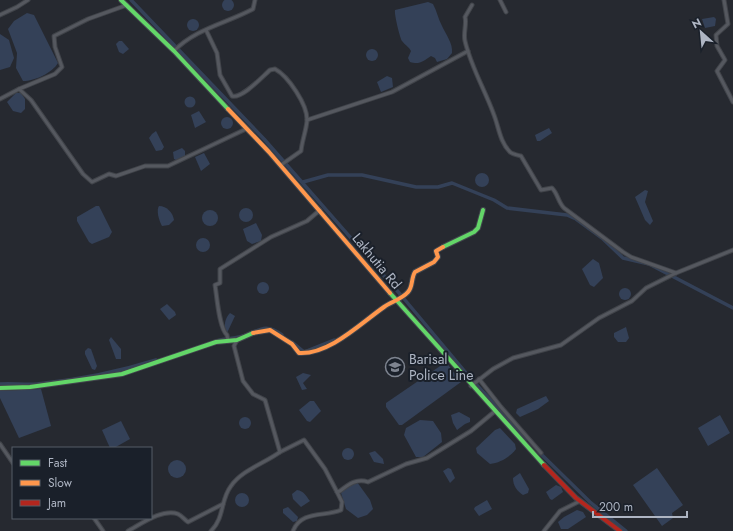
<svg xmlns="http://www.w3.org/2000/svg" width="733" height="531" viewBox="0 0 733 531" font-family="Jost,sans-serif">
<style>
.water{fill:#344158}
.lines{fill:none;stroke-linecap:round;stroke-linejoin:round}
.canal{stroke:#344158;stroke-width:3.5}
.street-casing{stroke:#41444a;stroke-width:5}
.fast-casing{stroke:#42464d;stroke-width:6}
.slow-casing{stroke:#42464d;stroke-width:6}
.jam-casing{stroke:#42464d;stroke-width:6}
.street{stroke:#55585f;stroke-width:3}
.fast{stroke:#63d668;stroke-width:4}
.slow{stroke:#ff974d;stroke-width:4}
.jam{stroke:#b3261e;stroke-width:4}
.labels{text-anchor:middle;stroke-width:4;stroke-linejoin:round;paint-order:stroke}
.street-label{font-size:14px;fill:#aeb5c3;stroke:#1a202a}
.poi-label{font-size:14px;fill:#aeb5c3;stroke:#1a202a;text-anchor:start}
</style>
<rect width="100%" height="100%" fill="#262930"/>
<g class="water">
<circle cx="228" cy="5" r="6"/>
<path d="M428 2 433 4C437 11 438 19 442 26 446 35 453 43 452 53L447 59 437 62 435 58 431 56C423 61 420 65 410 62L408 58 411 51C409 47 405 45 402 41 400 38 394 14 395 10Z"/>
<path d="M27 13 34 15 58 63C52 73 35 81 23 81L16 68 17 53 8 29 14 21Z"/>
<polygon points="714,17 716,19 715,26 705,28 702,19"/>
<circle cx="193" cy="25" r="6"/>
<polygon points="0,34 9,40 14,58 10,67 0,70"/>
<polygon points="119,41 122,41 129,49 123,54 119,52 116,44"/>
<circle cx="372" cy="55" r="6"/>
<polygon points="387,76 392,78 393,87 381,92 377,82"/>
<polygon points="16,93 21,93 25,99 25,109 21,113 13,111 7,102"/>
<circle cx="190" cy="102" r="5.5"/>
<polygon points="199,111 206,122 195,128 191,115"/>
<circle cx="227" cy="123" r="6"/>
<polygon points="549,128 552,133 540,141 537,141 535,135"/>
<polygon points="156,131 164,147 162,150 156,151 149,138 152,134"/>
<polygon points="182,148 185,151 185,156 176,160 174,159 173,152"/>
<polygon points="204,153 210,164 201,171 195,157"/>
<circle cx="482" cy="180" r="7"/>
<polygon points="645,190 648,191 645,202 653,221 650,225 645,220 635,197"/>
<polygon points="96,206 99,206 112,232 109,237 92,244 89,242 77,221 77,217"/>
<path d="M159 206C167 206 173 213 174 220L169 225 162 226C159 221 156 210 159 206Z"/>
<circle cx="246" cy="215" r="7"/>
<circle cx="210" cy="218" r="8"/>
<polygon points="256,223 262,235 261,241 252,244 247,241 243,229"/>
<circle cx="203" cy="245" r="7"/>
<polygon points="593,259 599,263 603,278 594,287 590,285 582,269"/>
<circle cx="263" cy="288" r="6"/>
<circle cx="625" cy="294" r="6"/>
<polygon points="167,304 175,312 176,315 169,320 160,309"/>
<path d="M230 313 235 316 227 333C223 326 225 318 230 313Z"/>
<polygon points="626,327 629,338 626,342 618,342 614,337 614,333"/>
<polygon points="111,337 121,349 121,359 116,359 109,340"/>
<polygon points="88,348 91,349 97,366 95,370 92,369 85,354 85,351"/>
<polygon points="446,362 461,382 402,425 399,425 386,407 386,403"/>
<polygon points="303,373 311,375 303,383 307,389 302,390 296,377"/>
<polygon points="41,389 51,426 19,438 0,398 0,391"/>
<polygon points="546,396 549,401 538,409 520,417 516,413 517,409"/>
<polygon points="310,401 314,401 321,411 310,422 307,421 299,410"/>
<polygon points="459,412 470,418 470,422 465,424 457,430 453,423 451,415"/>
<polygon points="720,415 730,433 708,446 698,428"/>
<circle cx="245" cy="423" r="6"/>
<polygon points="420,420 433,421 441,433 442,442 423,457 416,457 404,435 406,428"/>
<polygon points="121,421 130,439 114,448 110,448 102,430"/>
<path d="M500 428 515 444 516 449C510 457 500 463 490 464L477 453 476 448 495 430Z"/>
<circle cx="348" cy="454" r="6"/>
<polygon points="375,451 383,459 384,464 374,462 369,453"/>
<circle cx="177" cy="469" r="9"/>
<polygon points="448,468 451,469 455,478 450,483 443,471"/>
<polygon points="657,468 683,505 672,513 673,518 662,526 633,485"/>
<path d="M520 473 529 489 528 493 523 495C517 491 513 486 513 478Z"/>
<polygon points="357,482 370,500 373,509 367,515 358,518 346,509 341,493 349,485"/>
<polygon points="556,485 561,487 563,492 552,500 550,499 546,492"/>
<path d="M297 490C304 491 306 496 310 501L301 507 293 499 292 494Z"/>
<circle cx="242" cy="500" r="7"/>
<polygon points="487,500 492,509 479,516 474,509 475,507"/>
<polygon points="288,507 298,517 297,521 293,522 283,513 283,509"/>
<polygon points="577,510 583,512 586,517 568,529 561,529 558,522 564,517"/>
</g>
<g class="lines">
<g class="canal">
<polyline points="131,0 264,139 400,294 472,380 527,439"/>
<polyline points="303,182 328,175 362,175 416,187 438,187 452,183 494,200 507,208 567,215 576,219 602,238 623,258 649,264 733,308"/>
<path d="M217 341C225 338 232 339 239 337 258 334 262 320 282 335"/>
<polyline points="292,342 304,352 334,340"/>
<path d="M0 384C12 383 25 385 37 384 78 380 118 372 156 360"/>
<polyline points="539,452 590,502 626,531"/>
</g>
<g class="street-casing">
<g id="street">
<polyline points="500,0 506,12"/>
<polyline points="724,0 728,24 716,35 717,46 725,60 717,71 733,102"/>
<path d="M472 5 465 17C467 24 463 33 465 41 471 67 485 90 494 115 499 128 500 142 510 152 512 154 517 155 521 156L541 190 552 188C558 194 558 202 564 208L623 252 631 257 676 273"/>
<polyline points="0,15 17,7 28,0"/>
<path d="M206 30 217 53 220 75 232 96C242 99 262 77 270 70L275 69C288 76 308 105 307 121 306 131 302 141 301 151L281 165"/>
<path d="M174 51C195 29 227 23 253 9L255 0"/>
<polyline points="19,89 55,74 62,67 55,47 54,36 88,19 127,5"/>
<polyline points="0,99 19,89 31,100 83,174 92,182 109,174 116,176 145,166 168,166 246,129"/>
<polyline points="307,120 392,92 468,51"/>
<path d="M228 341 227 335C219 328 217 297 215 285L220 283V269L271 237 307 221 320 210"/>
<polyline points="479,379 501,407 541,453"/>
<polyline points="471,386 493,369 513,358 561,345 599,318 632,301 646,288 676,273 733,250"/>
<polyline points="0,444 13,463"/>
<path d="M280 452 304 440 325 469 337 492 340 491C349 484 357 478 368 482L406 464 427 458 471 431 494 412"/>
<polyline points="94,518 103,531"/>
<path d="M128 531C141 524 163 508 178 514 182 516 185 520 188 522L223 504"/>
<path d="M211 531C225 517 220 500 231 486 242 470 265 463 280 452L265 400 253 394 243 381 234 346 237 340"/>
<path d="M293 531C301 510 325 517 341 510L342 502 337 492"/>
<polyline points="544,531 560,511 580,501"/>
</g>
</g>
<g class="fast-casing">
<g id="fast">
<polyline points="121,0 174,51 228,109"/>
<polyline points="443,247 474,232 478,228 483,210"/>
<polyline points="390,293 544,465"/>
<polyline points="0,388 30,387 122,374 216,342 237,340 253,333"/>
</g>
</g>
<g class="slow-casing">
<g id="slow">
<polyline points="228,109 269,152 390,293"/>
<path d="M253 333 270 330 292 344 299 353C329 355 361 323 384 307 391 302 402 299 408 292 413 287 411 278 415 272L434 262 438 257 436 251 443 247"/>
</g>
</g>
<g class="jam-casing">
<polyline id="jam" points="544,465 576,498 620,531"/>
</g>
<use href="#street" class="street"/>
<use href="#fast" class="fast"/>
<use href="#slow" class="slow"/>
<use href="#jam" class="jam"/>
</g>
<defs>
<g id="school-ring" transform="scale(1)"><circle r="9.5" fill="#1a202a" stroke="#7e8490" stroke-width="1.5"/><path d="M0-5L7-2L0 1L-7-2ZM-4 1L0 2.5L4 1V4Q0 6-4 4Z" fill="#7e8490"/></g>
</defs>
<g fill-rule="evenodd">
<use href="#school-ring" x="395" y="367"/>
</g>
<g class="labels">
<g class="street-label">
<text transform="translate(377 261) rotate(50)" y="5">Lakhutia Rd</text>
</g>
<g class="poi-label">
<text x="409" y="364">Barisal<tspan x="409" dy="16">Police Line</tspan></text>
</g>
</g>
<rect x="12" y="447" width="140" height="72" fill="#1a202a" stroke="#555c67"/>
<rect x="20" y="460" width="20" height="6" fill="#63d668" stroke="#555c67"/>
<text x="48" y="467" font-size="12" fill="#aeb5c3">Fast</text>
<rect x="20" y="480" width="20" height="6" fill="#ff974d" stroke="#555c67"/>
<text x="48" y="487" font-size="12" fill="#aeb5c3">Slow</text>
<rect x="20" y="500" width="20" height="6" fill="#b3261e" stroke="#555c67"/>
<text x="48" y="507" font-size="12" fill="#aeb5c3">Jam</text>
<g transform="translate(701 32) rotate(333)" stroke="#1a202a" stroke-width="3" paint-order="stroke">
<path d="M0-3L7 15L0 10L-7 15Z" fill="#aeb5c3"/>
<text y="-6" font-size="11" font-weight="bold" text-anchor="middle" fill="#aeb5c3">N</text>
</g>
<path d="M593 511v6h94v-6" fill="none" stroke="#aeb5c3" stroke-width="2"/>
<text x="599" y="511" font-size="12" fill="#aeb5c3" stroke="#1a202a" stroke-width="3" paint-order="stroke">200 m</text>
</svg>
